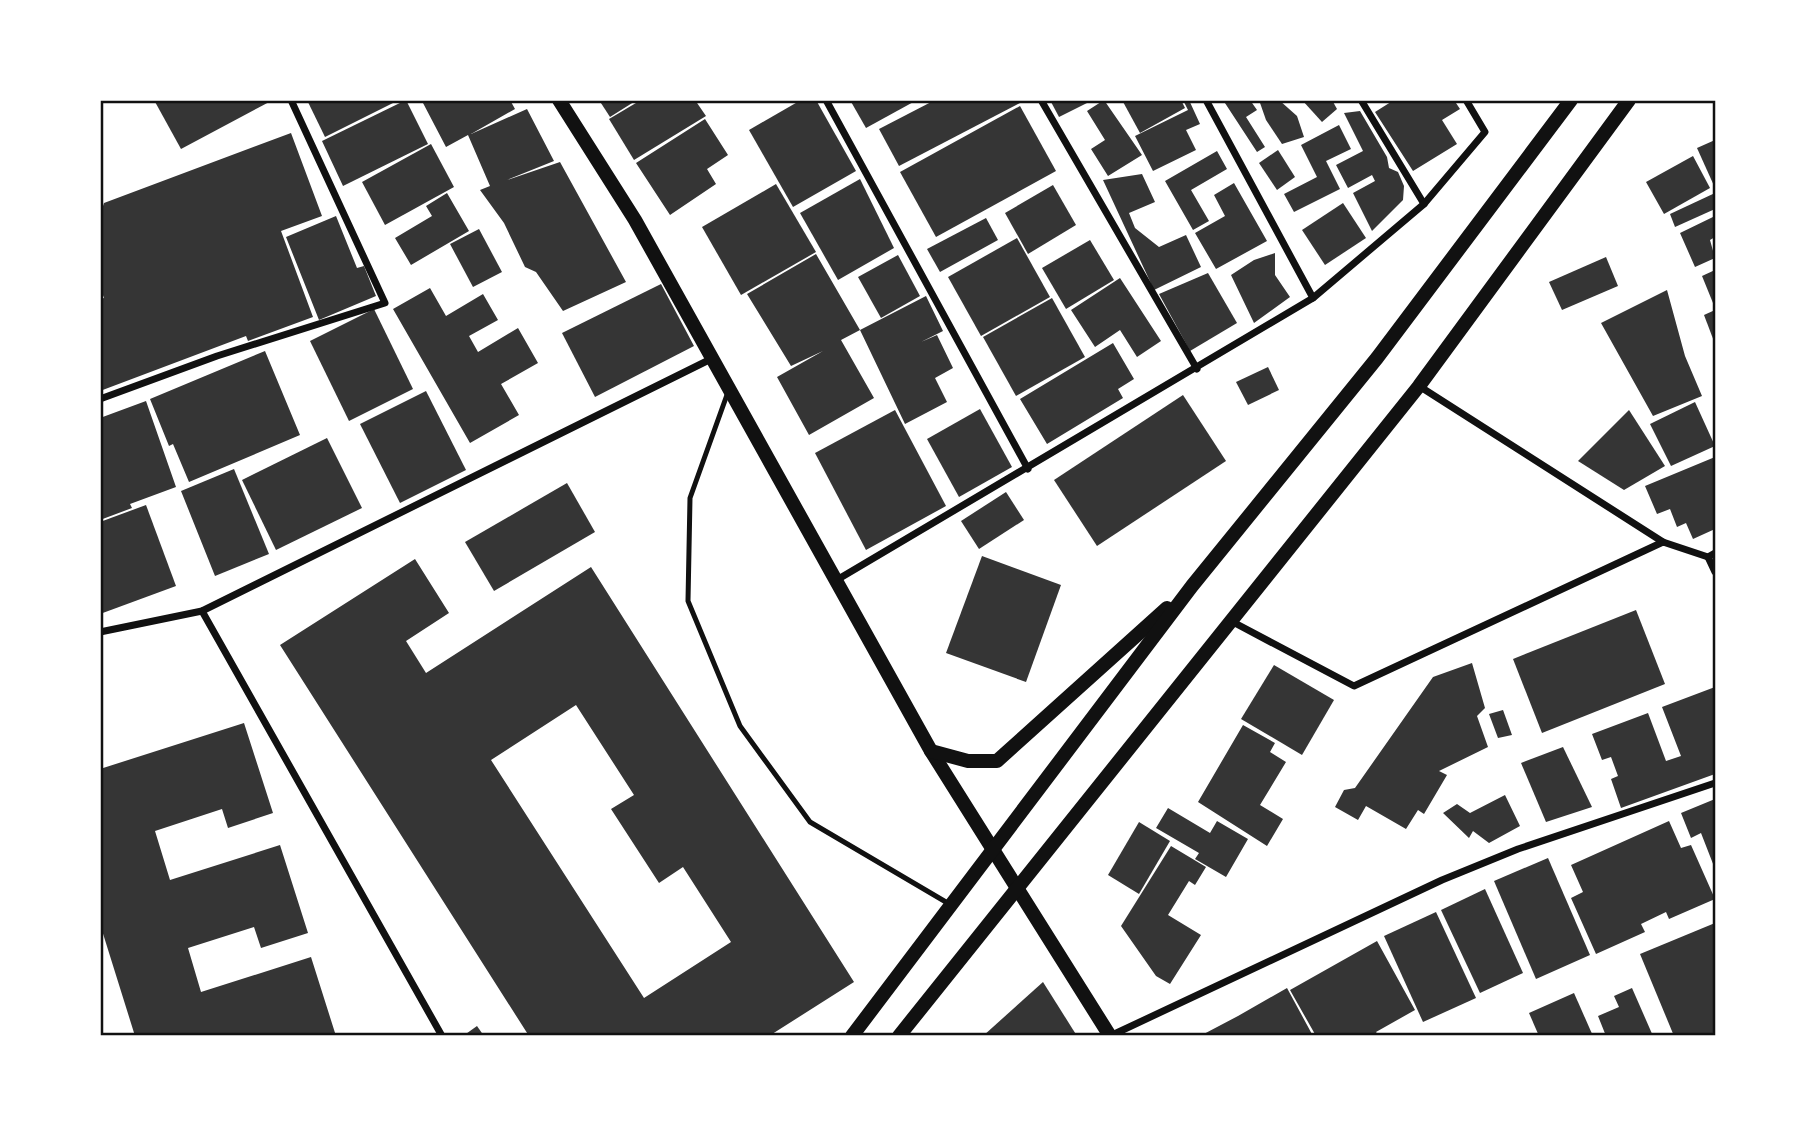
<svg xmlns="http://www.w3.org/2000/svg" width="1815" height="1136" viewBox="0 0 1815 1136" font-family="'Public Sans',sans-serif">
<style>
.building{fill:#353535;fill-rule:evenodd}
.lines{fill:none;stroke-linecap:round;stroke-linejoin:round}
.service{stroke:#111;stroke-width:5}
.minor{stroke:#111;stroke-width:7}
.secondary{stroke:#111;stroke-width:14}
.neatline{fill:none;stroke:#111;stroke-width:2.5}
</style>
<rect width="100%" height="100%" fill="#fff"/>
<g class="building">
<polygon points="154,100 273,100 181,149"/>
<polygon points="307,100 399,100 325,137"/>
<polygon points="406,100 428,144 343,186 322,141"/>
<polygon points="429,100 510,100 515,109 471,134 527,109 554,161 507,180 560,162 626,282 563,311 536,272 525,267 504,223 480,190 490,186 468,135 446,147 423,103"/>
<polygon points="599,100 637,100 610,117"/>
<polygon points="641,100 695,100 706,116 634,160 609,119"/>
<polygon points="801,100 816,100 856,171 793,207 749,130"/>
<polygon points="850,100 917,100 866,128"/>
<polygon points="935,100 1018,100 1020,103 899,166 879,129"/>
<polygon points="1050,100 1093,100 1059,117"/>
<polygon points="1104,100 1142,155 1108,176 1091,149 1105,140 1087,111"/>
<polygon points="1122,100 1181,100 1185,108 1140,133"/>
<polygon points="1183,100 1189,100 1200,124 1186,130 1196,150 1153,171 1135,136 1188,110"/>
<polygon points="1223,100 1250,100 1257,110 1246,117 1265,147 1257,152"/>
<polygon points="1259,100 1279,100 1297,116 1304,137 1282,144 1266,120"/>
<polygon points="1302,100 1332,100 1337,109 1322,122"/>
<polygon points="1394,100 1454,100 1460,109 1442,120 1457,144 1413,171 1375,112"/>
<polygon points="1020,106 1056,171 936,237 900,172"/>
<polygon points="1360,111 1387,157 1389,168 1398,172 1404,186 1403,200 1372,231 1353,193 1375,181 1372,175 1348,188 1336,165 1363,151 1344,113"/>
<polygon points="705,119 728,155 707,169 716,184 670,215 636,163"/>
<polygon points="1339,125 1351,149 1326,161 1340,189 1294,212 1284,194 1317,177 1301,145"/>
<polygon points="291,133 322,216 281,231 313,317 248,341 246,336 100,391 100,299 104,298 100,287 100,215 104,203"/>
<polygon points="1715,140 1715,188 1697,148"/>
<polygon points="431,144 454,187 385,225 362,182"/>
<polygon points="1278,150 1295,177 1277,190 1259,163"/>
<polygon points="1217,151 1227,169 1191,190 1209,221 1193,230 1165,181"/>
<polygon points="1693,156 1710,188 1664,214 1646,182"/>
<polygon points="1142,174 1155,202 1129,213 1135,228 1159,247 1186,235 1201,267 1154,290 1103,180"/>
<polygon points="860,179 894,248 838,280 800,213"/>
<polygon points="1234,183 1267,241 1216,269 1195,233 1225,216 1214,195"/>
<polygon points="776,184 816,252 741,295 702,227"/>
<polygon points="1053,185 1076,225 1028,254 1005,213"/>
<polygon points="447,193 469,231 411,265 395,238 432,216 426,206"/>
<polygon points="1715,193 1715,209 1675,227 1670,214"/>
<polygon points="1343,203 1366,238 1325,265 1302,230"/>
<polygon points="336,216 357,268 364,266 376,296 319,320 286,237"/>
<polygon points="1715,216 1715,237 1710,240 1715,258 1695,267 1680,233"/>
<polygon points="986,218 998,240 940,272 927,249"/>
<polygon points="479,229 502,272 473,287 450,244"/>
<polygon points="1017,238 1050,297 981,336 948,277"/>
<polygon points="1090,240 1114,280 1066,309 1042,268"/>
<polygon points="1275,253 1275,275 1290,297 1254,323 1231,275 1254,260"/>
<polygon points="816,254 860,330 926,296 943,331 921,342 937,335 953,368 935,378 947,402 905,424 860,330 841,340 874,398 809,435 777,377 823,351 791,366 747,294"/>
<polygon points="898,255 920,296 881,318 858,277"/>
<polygon points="1606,257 1618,286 1562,310 1549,282"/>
<polygon points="1715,270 1715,308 1702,276"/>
<polygon points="1208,273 1237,323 1190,351 1159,294"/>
<polygon points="1120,278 1161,341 1137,357 1120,330 1095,347 1071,310"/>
<polygon points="661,284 694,346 595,397 562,333"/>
<polygon points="430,288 446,316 483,294 498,320 469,336 478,352 518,328 538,363 501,384 519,415 470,443 393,309"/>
<polygon points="1667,290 1685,356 1702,396 1653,416 1601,323"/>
<polygon points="1052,298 1085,357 1016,396 983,337"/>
<polygon points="374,309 413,389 349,421 310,341"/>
<polygon points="1715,310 1715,344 1704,315"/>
<polygon points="1113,343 1134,379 1118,389 1123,398 1047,444 1020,399"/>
<polygon points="265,351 300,435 189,482 173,444 169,446 150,399"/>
<polygon points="1268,367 1279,390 1248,405 1236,382"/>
<polygon points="426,391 466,470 400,503 360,424"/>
<polygon points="1183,395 1226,461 1097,546 1054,480"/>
<polygon points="146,401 176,487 130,504 132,508 100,520 100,418"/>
<polygon points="1695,402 1715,446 1671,466 1650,424"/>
<polygon points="980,409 1012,467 959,497 927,439"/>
<polygon points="895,410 946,506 866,550 815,453"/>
<polygon points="1629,410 1665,466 1624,490 1578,461"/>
<polygon points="327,438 362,508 276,550 242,480"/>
<polygon points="1715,457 1715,529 1693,539 1686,523 1677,527 1670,509 1657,514 1645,486"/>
<polygon points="234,469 269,554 215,576 181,491"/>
<polygon points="567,483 595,532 494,591 465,542"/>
<polygon points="1006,492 1024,520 979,549 961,521"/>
<polygon points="146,505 176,586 100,614 100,522"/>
<polygon points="982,556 1061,585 1026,682 946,653"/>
<path d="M415 559 449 613 406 641 426 673 591 567 854 982 769 1036H529L280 645ZM576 705 634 795 611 809 659 883 683 867 731 942 644 998 491 760Z"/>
<polygon points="1636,610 1665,684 1542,733 1513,659"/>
<polygon points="1472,663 1485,708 1477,716 1488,747 1439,771 1447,775 1424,814 1418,810 1406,829 1366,806 1358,820 1335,807 1344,790 1355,788 1433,677"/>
<polygon points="1274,665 1334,700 1302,755 1241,719"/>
<polygon points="1715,687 1715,774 1621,808 1611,779 1618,776 1611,757 1602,760 1592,734 1648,713 1666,761 1681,756 1662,707"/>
<polygon points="1503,710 1512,735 1498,738 1489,714"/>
<polygon points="244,723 273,813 228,828 222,809 155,831 170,880 280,845 308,933 261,948 254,927 188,948 201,992 311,957 336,1036 135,1036 100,924 100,769"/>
<polygon points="1243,725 1275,743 1270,752 1286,762 1260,805 1283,819 1267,846 1198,802"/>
<polygon points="1563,747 1592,807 1546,822 1521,763"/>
<polygon points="1505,795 1520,826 1489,843 1473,831 1469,838 1443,813 1457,804 1470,813"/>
<polygon points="1715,799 1715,869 1701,833 1691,838 1681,813"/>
<polygon points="1168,808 1210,833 1217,821 1248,839 1226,877 1195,859 1199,853 1156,828"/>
<polygon points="1669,821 1681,848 1691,845 1715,899 1669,919 1666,912 1641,924 1645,932 1596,954 1571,898 1583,892 1571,865"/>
<polygon points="1139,822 1170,841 1139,894 1108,875"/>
<polygon points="1171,846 1206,867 1195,885 1189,881 1168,915 1201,935 1170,984 1156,976 1121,926"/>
<polygon points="1548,858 1590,955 1536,979 1494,881"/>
<polygon points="1485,889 1523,973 1480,993 1441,910"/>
<polygon points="1436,912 1476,998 1423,1022 1384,936"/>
<polygon points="1715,923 1715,1036 1674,1036 1640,954"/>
<polygon points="1377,941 1415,1010 1376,1032 1379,1036 1316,1036 1290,990"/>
<polygon points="1043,982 1077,1036 983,1036"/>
<polygon points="1287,988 1313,1036 1200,1036 1238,1016"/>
<polygon points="1632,988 1653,1036 1606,1036 1598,1016 1619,1007 1614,996"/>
<polygon points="1574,993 1593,1036 1539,1036 1529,1013"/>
<polygon points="477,1026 484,1036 463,1036"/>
</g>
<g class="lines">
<polyline class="service" points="728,392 690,498 688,601 740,726 810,822 951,905"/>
<g class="minor">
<polyline points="826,100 1028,469"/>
<polyline points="1041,100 1197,369"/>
<polyline points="1206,100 1313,298"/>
<polyline points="1361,100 1424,204"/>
<polyline points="1419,386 1663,542"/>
<polyline points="100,399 217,356 385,303 291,100"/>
<polyline points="1708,557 1715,572"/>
<polyline points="835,581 1313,298 1424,204 1485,132 1466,100"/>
<polyline points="202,611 442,1036"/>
<polyline points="1231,621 1354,686 1663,542 1708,557 1715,553"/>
<polyline points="100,632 202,611 713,358"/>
<polyline points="1110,1036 1442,880 1518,849 1715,783"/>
</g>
<g class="secondary">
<polyline points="559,100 635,220 931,751 1110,1036"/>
<polyline points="931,751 968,761 997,761 1167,608"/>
<polyline points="852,1036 1192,586 1377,358 1571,100"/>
<polyline points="899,1036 1419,386 1629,100"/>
</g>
</g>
<rect width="1815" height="1136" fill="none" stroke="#ffffff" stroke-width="203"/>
<rect x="102" y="102" width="1612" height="932" class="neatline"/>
</svg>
